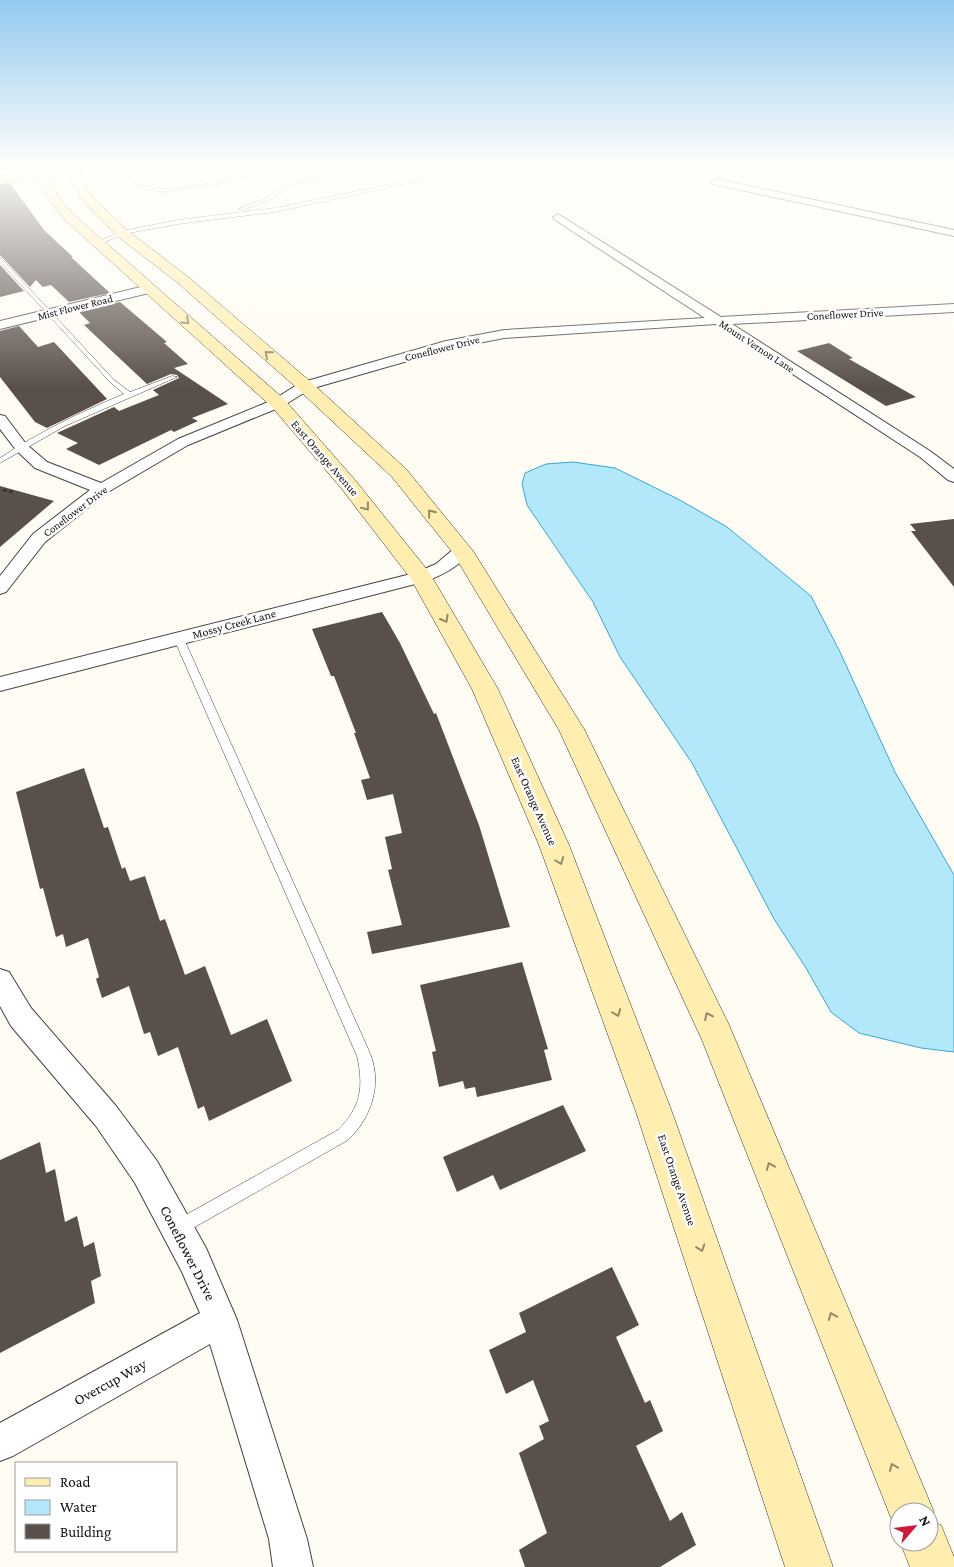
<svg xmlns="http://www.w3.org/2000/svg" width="954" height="1567" viewBox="0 0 954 1567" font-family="'Crimson Pro',serif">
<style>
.water{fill:#b3e8fb;stroke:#33a8d9}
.building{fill:#5a504b}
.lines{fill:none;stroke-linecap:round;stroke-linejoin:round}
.lane-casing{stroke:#434343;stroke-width:1}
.street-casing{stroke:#434343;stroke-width:2}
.secondary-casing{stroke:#323232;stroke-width:1}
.path{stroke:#323232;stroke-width:2.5;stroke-dasharray:4 2;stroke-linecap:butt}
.lane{fill:#fff;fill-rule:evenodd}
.street{fill:#fff;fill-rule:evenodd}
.secondary{fill:#ffeeaf;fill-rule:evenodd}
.oneway{stroke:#938a67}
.labels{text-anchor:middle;stroke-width:5;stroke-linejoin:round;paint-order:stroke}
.far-street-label{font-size:11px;fill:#101010;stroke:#fff}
.street-label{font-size:12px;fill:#101010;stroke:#fff}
.near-street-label{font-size:15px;fill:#101010;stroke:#fff}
</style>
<rect width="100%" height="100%" fill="#fffcf4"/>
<polygon class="water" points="573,462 615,468 678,499 727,527 811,596 840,652 895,772 954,875 954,1052 921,1048 859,1033 831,1012 806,968 774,919 692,763 620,657 593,602 527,505 522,484 525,473 546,464"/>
<g class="building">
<polygon points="10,183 44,230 73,257 71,257 110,293 69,302 51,285 43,287 36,280 30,287 0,255 0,184"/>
<polygon points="0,265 24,291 0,297"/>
<polygon points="120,302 167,342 164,343 188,364 174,368 228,404 192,418 198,421 174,432 171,430 99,465 66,449 78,443 57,433 114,407 119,411 159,395 153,390 179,378 177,375 171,374 147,384 84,325 90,323 79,312"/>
<polygon points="19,326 38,347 54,342 107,399 47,428 35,422 0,377 0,331"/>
<polygon points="829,343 853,358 849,359 916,397 886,406 797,351"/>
<polygon points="0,486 54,501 0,547"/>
<polygon points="954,519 954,587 911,531 916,531 910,524"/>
<polygon points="382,612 400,643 434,714 436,713 479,825 510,927 372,954 367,932 402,925 388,870 392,869 385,837 402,833 393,794 367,800 361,780 370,778 354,733 356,733 334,676 331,676 312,629"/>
<polygon points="84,768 104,828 108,827 122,869 125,867 130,881 145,876 160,921 165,919 185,975 205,966 231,1035 267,1019 292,1081 209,1121 204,1106 198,1109 178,1047 158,1056 150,1032 144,1034 129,986 102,998 96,979 99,977 88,938 66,947 63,934 56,937 43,888 40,889 16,792"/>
<polygon points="522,962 548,1049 544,1050 552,1080 477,1097 475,1087 465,1089 463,1081 439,1087 432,1052 436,1051 420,985"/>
<polygon points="563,1105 586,1151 500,1190 493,1175 457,1192 443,1157"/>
<polygon points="40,1142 46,1173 55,1169 65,1222 77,1216 84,1247 94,1242 101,1276 91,1281 95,1303 0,1353 0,1160"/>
<polygon points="612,1267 639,1325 616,1337 645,1403 650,1400 663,1431 636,1446 670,1521 682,1512 696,1545 660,1567 525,1567 519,1550 547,1533 519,1453 544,1439 539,1426 549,1421 533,1380 506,1394 489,1350 526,1332 519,1313"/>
</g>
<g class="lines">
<g class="lane-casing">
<g id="lane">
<polygon points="82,168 93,168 74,171 72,170"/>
<path d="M105 168C112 167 124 170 131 174 137 177 141 184 146 187 162 194 225 181 243 175L244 172 240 168H244L248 172 247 177 230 182 163 192 143 189 127 176Z"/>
<polygon points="374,168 382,168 293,184 270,200 243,210 238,209 266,198 290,182"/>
<polygon points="471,168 478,168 275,212 178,224 123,234 98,245 95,243 122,231 178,220 275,208"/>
<path d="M0 257 114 380 130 392 172 376 177 377 65 426 0 463V458C39 432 81 412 124 394L110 382 0 262Z"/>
<path d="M179 636 184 639 369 1051C383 1083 372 1117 348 1140L179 1236 173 1234 171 1228 173 1222 338 1130C361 1107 364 1088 357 1056L174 639Z"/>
</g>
</g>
<g class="street-casing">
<g id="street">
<polygon points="716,179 954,230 954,236 713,184 711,182"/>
<polygon points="558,214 721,317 954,304 954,312 732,324 930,451 954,469 954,482 948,480 920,457 716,324 504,338 453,348 310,389 283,406 188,445 108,492 45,542 6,592 0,594 0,576 33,534 90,490 35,468 16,450 0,429 0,415 5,416 26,444 47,462 101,483 178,439 273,400 300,383 446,341 504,330 705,318 554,219 553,217"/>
<polygon points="149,285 155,289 153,292 0,329 0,321"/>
<path d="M462 546 468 547 471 551C460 566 444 574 427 581L0 691V677L415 573 436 564 456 547Z"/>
<polygon points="0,969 9,972 31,1008 116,1106 157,1161 206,1248 237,1320 307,1539 313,1567 273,1567 269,1539 210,1344 13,1456 0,1461 0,1423 200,1313 182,1272 135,1183 96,1126 11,1026 0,1006"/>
</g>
</g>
<g class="secondary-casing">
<g id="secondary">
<polygon points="38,168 64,169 66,171 64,173 49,176 57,194 72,213 284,399 355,480 429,572 498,689 569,845 672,1112 833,1567 785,1567 636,1112 539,845 472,689 411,579 341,488 272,407 64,219 45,194 38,177 0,182 0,176 37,171"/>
<polygon points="68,168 78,168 84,183 93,198 127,230 188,277 311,382 406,469 473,551 584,729 729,1025 934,1512 931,1521 941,1525 954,1557 954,1567 910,1567 900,1542 929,1542 929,1512 899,1512 899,1530 895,1528 702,1040 559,730 453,553 392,477 299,390 178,283 117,236 84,203 72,183"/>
</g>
</g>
<polyline class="path" points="3,490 13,492"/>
<use href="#lane" class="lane"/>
<use href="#street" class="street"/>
<use href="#secondary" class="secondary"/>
</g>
<defs><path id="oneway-chevron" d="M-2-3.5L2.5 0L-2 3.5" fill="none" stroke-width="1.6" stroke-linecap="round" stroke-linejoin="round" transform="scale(1.25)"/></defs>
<g class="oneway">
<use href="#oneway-chevron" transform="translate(186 321) rotate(42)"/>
<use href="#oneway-chevron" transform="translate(268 354) rotate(-139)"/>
<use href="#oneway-chevron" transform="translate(366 507) rotate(52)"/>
<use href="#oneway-chevron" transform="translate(431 513) rotate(-129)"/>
<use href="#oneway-chevron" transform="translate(445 619) rotate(60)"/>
<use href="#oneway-chevron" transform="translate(560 861) rotate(69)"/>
<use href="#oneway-chevron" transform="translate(617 1013) rotate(69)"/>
<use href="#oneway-chevron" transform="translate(708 1016) rotate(-115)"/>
<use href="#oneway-chevron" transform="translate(770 1166) rotate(-112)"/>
<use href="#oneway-chevron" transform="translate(701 1248) rotate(71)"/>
<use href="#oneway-chevron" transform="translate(832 1316) rotate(-112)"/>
<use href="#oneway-chevron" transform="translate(893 1467) rotate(-112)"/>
</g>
<linearGradient id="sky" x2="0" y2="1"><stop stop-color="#93c9f0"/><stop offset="0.43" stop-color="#fffefa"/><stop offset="1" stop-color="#fffefa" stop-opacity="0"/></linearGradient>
<rect width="954" height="387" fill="url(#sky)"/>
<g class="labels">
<g class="far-street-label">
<text transform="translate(75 307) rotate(-14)" y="4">Mist Flower Road</text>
<text transform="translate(845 314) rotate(-3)" y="4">Coneflower Drive</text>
<text transform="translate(757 346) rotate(33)" y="4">Mount Vernon Lane</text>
<text transform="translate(442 348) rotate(-14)" y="4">Coneflower Drive</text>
<text transform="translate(75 511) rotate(-37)" y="4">Coneflower Drive</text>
</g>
<g class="street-label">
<text transform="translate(325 458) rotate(49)" y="4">East Orange Avenue</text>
<text transform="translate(234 624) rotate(-15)" y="4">Mossy Creek Lane</text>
<text transform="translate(534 801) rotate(66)" y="4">East Orange Avenue</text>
<text transform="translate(677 1180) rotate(71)" y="4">East Orange Avenue</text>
</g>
<g class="near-street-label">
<text transform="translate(188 1253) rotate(63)" y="5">Coneflower Drive</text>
<text transform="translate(110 1382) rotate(-29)" y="5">Overcup Way</text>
</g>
</g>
<rect x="15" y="1462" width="162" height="90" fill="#ffffff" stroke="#9f9f9f"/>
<rect x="25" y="1478" width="25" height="8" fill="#ffeeaf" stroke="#9f9f9f"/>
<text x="60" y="1487" font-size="15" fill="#101010">Road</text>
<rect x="25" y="1500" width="25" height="15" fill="#b3e8fb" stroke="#9f9f9f"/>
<text x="60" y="1512" font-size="15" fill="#101010">Water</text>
<rect x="25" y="1524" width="25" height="15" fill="#5a504b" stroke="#9f9f9f"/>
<text x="60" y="1537" font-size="15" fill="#101010">Building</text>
<g transform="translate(914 1527) rotate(62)"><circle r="24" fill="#ffffff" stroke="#9f9f9f"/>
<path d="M0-4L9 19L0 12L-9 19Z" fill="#ce1a36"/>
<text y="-8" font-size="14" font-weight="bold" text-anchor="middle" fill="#101010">N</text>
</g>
</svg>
